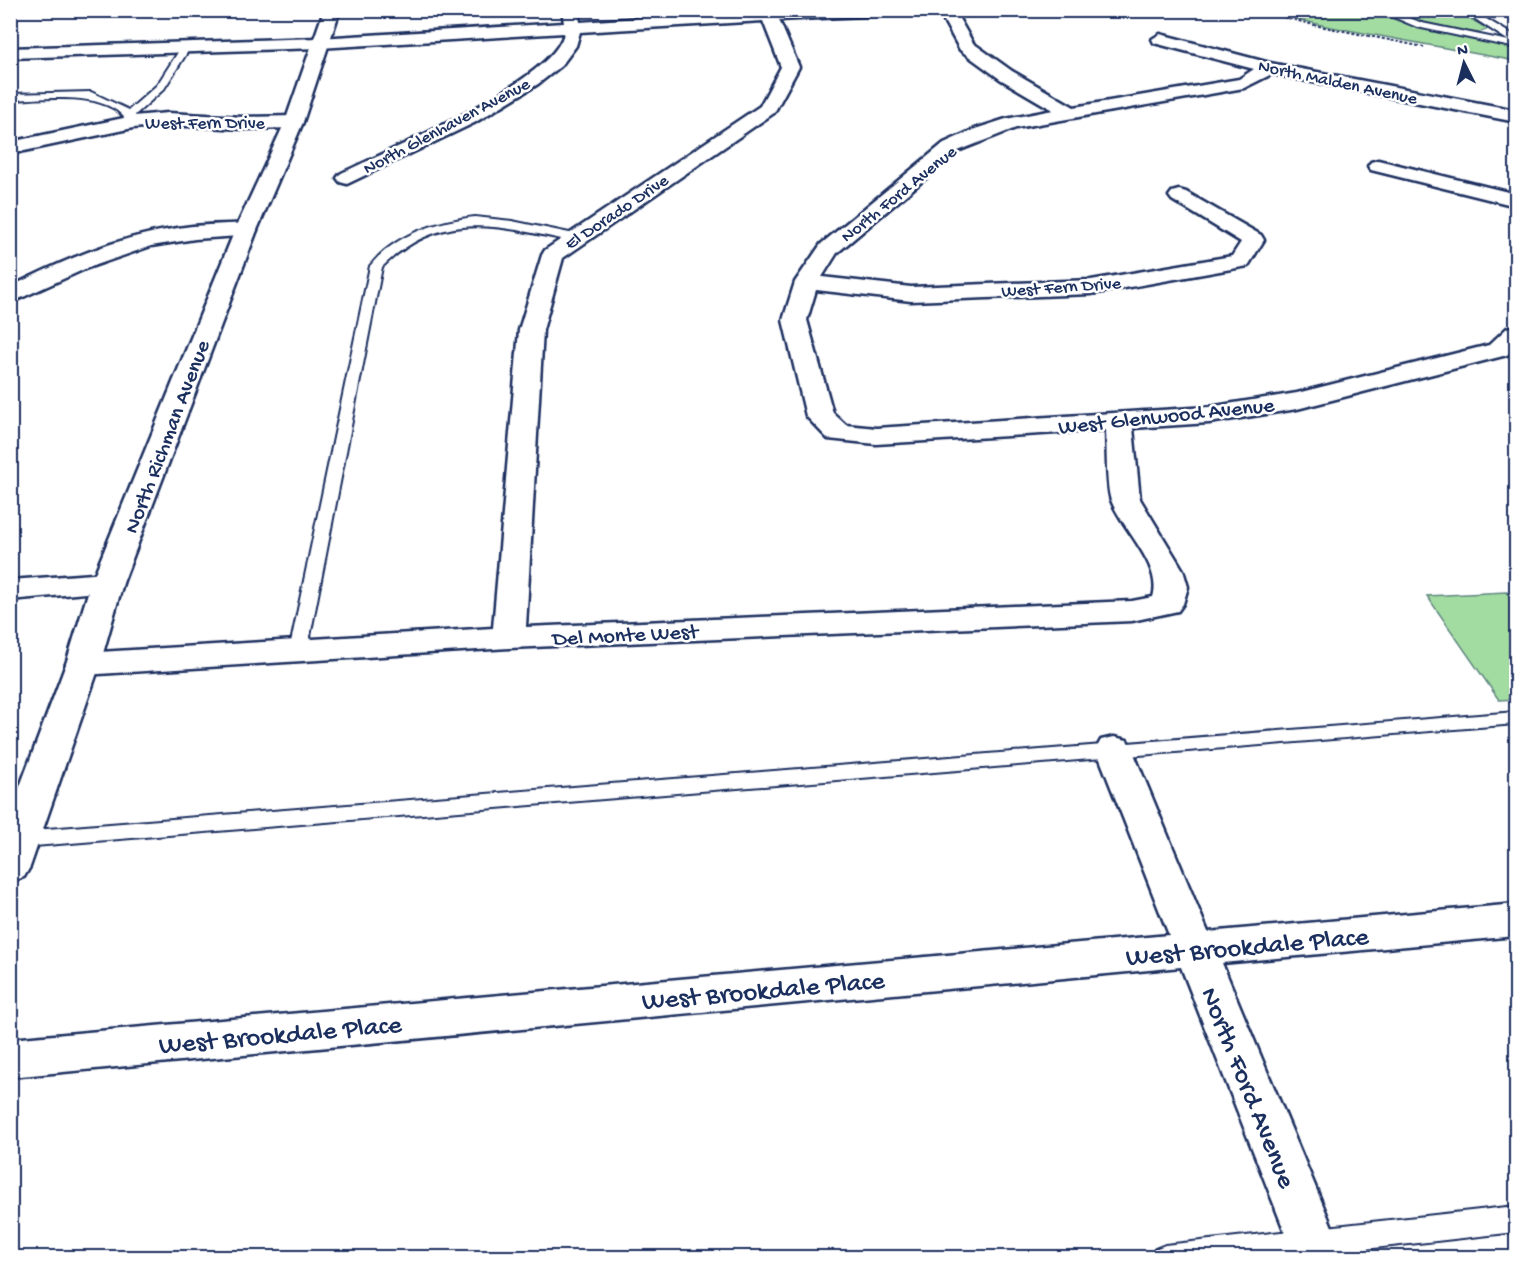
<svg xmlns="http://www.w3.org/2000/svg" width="1527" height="1268" viewBox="0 0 1527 1268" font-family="'Gochi Hand',sans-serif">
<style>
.green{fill:#a3dca1;stroke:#5f8680;stroke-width:1.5}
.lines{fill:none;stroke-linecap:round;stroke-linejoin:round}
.lane-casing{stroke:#1b2f5e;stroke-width:4}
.street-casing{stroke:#1b2f5e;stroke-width:5}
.secondary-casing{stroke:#1b2f5e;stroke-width:5}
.path{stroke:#1b2f5e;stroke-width:2;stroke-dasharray:3 2;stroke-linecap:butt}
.lane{fill:#fff;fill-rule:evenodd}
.street{fill:#fff;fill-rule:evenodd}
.secondary{fill:#fff;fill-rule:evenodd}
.labels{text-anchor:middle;stroke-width:5;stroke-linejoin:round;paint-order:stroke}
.far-street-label{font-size:18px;fill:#1b2f5e;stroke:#fff}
.street-label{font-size:22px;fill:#1b2f5e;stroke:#fff}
.near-street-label{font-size:27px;fill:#1b2f5e;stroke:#fff}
</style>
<rect width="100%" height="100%" fill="#fff"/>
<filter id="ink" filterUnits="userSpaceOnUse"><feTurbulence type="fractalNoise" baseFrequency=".0167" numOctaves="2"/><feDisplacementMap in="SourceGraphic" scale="12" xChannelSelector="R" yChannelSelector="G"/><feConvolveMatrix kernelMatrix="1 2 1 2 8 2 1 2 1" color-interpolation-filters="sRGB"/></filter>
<g filter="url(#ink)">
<g class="green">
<polygon points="1262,11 1297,11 1324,17 1325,11 1372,11 1418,28 1516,48 1516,61 1326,26"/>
<path d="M1391 11H1457L1488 29C1471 41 1410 19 1391 11Z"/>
<polygon points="1507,592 1516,605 1516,699 1499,700 1427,596"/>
</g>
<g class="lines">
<g class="lane-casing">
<g id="lane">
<polygon points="1377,10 1390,10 1422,23 1509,41 1469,15 1473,12 1516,11 1516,16 1483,17 1516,37 1516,48 1417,27"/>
<path d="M185 45 190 48 164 89 135 115 137 124H129C110 89 45 99 10 100V94L91 92 129 110 157 85 182 46Z"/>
<path d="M475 217 512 221 579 235 581 238 575 242C502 227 443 207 382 267L307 652 304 656H292L289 652 370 266C394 235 438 221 475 217Z"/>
<polygon points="1516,712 1516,724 22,847 15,844 11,839 15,834 22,831"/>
<polygon points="1516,1206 1516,1232 1285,1258 1152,1258 1155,1249 1165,1245"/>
</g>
</g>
<g class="street-casing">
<g id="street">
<path d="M562 10H578L580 22 759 10H894L886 15 779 20 799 67 774 113 563 258 543 330 526 627 1132 601 1153 597C1163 566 1122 529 1111 500 1106 486 1107 447 1106 430L876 444 828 439 806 416 783 320 795 282 821 244 944 143 975 129 1006 119 1053 110 1000 79 960 50 938 10H954L973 43 1012 71 1074 107 1239 79 1254 69 1154 43 1152 39 1160 34 1270 63 1516 110V122L1272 74 1244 88 1016 128 958 151 837 253 822 277 911 287 1091 280 1232 256 1241 242 1172 200 1169 196 1172 192 1179 190 1186 192 1261 235 1264 240 1248 266 1091 294 911 301 816 290 807 320 833 413 846 425 876 428 1209 407 1297 393 1489 345 1507 328 1516 326V346L1507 355 1297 409 1209 423 1133 428 1140 499 1183 570 1188 587 1183 604 1178 611 1132 621 509 648 83 675 71 672 66 664 71 656 83 653 493 628 519 330 542 255 545 250 760 106 781 67 763 21 580 32 576 46 561 66 538 84 474 123 347 184 340 182 337 178 340 174C387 151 554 82 564 33L319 48 10 58V48L319 38 564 23Z"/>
<polygon points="168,113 243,117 294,116 301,118 303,122 301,126 294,128 243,129 168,125 133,128 10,154 10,142 133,116"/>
<polygon points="1378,160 1516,194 1516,206 1371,170 1368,166 1371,162"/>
<path d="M246 223 254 225 257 230 254 235 195 239 151 246 85 269 10 303V287C62 261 115 238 172 229 197 224 221 225 246 223Z"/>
<polygon points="107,573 118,576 123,583 118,590 10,600 10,580"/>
<polygon points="1114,737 1127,740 1132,749 1208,932 1516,904 1516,936 1222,963 1345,1258 1295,1258 1181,967 10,1077 10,1039 1169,935 1096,749 1101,740"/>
</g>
</g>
<g class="secondary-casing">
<polygon id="secondary" points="324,10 340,10 303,122 257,230 123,583 100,664 30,867 24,877 10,882 10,813 66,664 91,583 235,230 285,122"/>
</g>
<polyline class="path" points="1255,10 1314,25 1424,47"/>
<use href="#lane" class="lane"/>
<use href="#street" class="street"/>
<use href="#secondary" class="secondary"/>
</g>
</g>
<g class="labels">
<g class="far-street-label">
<text transform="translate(1338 81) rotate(12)" y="6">North Malden Avenue</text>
<text x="205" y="128">West Fern Drive</text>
<text transform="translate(446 125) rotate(-28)" y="6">North Glenhaven Avenue</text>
<text transform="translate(898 193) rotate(-39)" y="6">North Ford Avenue</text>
<text transform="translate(616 211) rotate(-34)" y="6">El Dorado Drive</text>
<text transform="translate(1061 286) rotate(-4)" y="6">West Fern Drive</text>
</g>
<g class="street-label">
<text transform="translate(1166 414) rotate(-6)" y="8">West Glenwood Avenue</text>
<text transform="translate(165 436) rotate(-69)" y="8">North Richman Avenue</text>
<text transform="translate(625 633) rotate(-3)" y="8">Del Monte West</text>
</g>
<g class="near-street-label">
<text transform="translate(1247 945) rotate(-5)" y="9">West Brookdale Place</text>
<text transform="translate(763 989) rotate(-5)" y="9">West Brookdale Place</text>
<text transform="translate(280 1033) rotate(-5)" y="9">West Brookdale Place</text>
<text transform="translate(1250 1087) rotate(68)" y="9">North Ford Avenue</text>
</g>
</g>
<rect width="1527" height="1268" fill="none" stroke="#fff" stroke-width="36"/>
<rect x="18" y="18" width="1491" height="1232" fill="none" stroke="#1b2f5e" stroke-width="2" filter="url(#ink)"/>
<g transform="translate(1464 63) rotate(354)" stroke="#ffffff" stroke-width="4.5" paint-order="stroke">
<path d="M0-4.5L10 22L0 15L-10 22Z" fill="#1b2f5e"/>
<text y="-9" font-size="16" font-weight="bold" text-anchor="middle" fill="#1b2f5e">N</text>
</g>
</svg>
